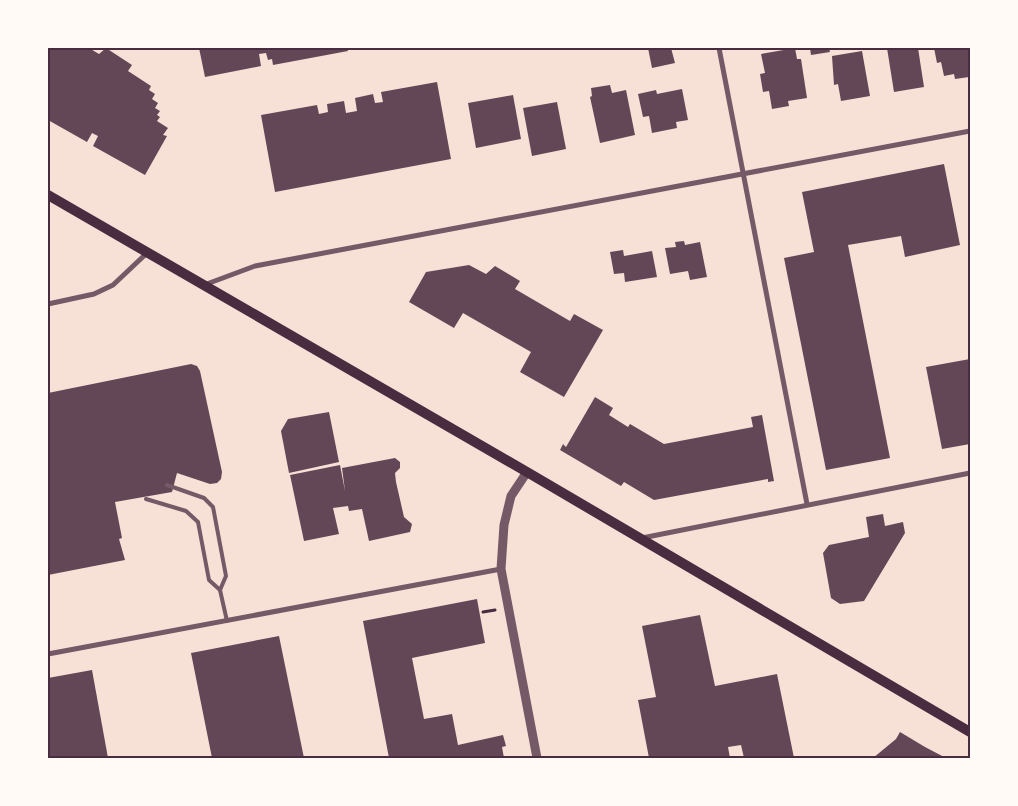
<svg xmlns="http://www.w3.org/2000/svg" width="1018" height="806" viewBox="0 0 1018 806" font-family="Commissioner,sans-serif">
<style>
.building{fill:#644757}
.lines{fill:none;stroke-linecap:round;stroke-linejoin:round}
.path{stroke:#4a2c40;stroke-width:3}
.service{stroke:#755966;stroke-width:4}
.minor{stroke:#755966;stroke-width:5}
.tertiary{stroke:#755966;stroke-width:9}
.secondary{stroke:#4a2c40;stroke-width:10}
.neatline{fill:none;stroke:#4a2c40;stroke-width:2}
</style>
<rect width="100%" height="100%" fill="#f7e1d7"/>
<g class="building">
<polygon points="48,48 89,48 99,54 106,48 132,65 128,71 151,86 149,90 155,94 152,99 158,103 155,108 160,111 157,115 160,117 157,121 168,128 163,135 167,136 145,175 93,146 98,136 92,133 87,142 48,120"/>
<polygon points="199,48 347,48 348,51 273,65 272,59 268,60 266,53 259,54 261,66 205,77"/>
<polygon points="648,48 671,48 675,63 652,68"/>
<polygon points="795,48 797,59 801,59 807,98 788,101 789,106 772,109 769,91 763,92 760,74 765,73 761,54"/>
<polygon points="810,48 829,48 830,52 811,55"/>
<polygon points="887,48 918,48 924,87 894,92"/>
<polygon points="934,48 970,48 969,77 955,79 954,74 944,76 941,62 937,63"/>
<polygon points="862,51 870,96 841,101 838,84 834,85 832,56"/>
<polygon points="437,82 451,159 275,192 261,115 317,105 319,114 328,112 327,104 344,101 346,113 357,111 355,98 373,94 375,103 383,102 381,92"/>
<polygon points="610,85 612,93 626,90 635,135 600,143 590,97 592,96 591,88"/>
<polygon points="682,89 688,120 676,122 677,128 652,133 649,116 643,117 638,94 656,90 657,94"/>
<polygon points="513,95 521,139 476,148 468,103"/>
<polygon points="557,102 566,149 532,156 523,108"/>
<polygon points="944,164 960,245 905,257 901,236 848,245 890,458 826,470 784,258 814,252 802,192"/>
<polygon points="684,241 685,245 700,242 707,277 690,280 688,271 670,274 665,248 676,247 675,242"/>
<polygon points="623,250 624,256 652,251 657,277 625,282 624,273 614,274 610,252"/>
<polygon points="469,265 486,274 495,266 520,281 515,289 570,321 574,314 603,330 564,397 520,372 531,352 463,313 454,328 409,302 426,272"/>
<polygon points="970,359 970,444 942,449 926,367"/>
<polygon points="191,364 197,366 200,371 222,472 221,479 217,483 210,484 177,473 172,492 115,502 122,538 119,539 125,560 48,575 48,393"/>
<polygon points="595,397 613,408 609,415 628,427 630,424 664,444 753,427 751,417 762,415 774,481 768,482 768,479 654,500 624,482 621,486 560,450 563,444 566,447"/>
<polygon points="329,412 339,462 289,473 281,431 288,419"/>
<polygon points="395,458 400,462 400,468 395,473 396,482 404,517 412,524 410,532 369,541 362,509 349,511 348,506 333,508 339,534 304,541 290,475 340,465 345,491 342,468"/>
<polygon points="883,514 885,526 903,522 905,533 864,601 840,604 831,598 823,553 829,545 869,537 866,517"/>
<polygon points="477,599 485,643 412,658 424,719 452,714 458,745 503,735 506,746 502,747 504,758 389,758 363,621"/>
<polygon points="700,615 715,686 777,674 794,758 744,758 741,745 728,747 730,758 649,758 638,700 656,697 642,626"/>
<polygon points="279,636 304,758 212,758 191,653"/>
<polygon points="92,670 108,758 48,758 48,678"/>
<polygon points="900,732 925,747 946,758 873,758 896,739"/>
</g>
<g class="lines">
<polyline class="path" points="483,612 495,610"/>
<g class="service">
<polyline points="167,485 204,498 213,507 226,576 220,590"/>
<polyline points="146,499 186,511 198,522 209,580 220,590 227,621"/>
</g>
<g class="minor">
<polyline points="719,48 807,504"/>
<polyline points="204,285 255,266 970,131"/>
<polyline points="48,304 94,294 113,285 147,253"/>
<polyline points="642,538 970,473"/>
<polyline points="48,654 501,569"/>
</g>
<polyline class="tertiary" points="527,472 511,496 504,525 501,569 537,758"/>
<polyline class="secondary" points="48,195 527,472 970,732"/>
</g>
<rect width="1018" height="806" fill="none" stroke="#fffaf5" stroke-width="98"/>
<rect x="49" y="49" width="920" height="708" class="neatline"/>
</svg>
